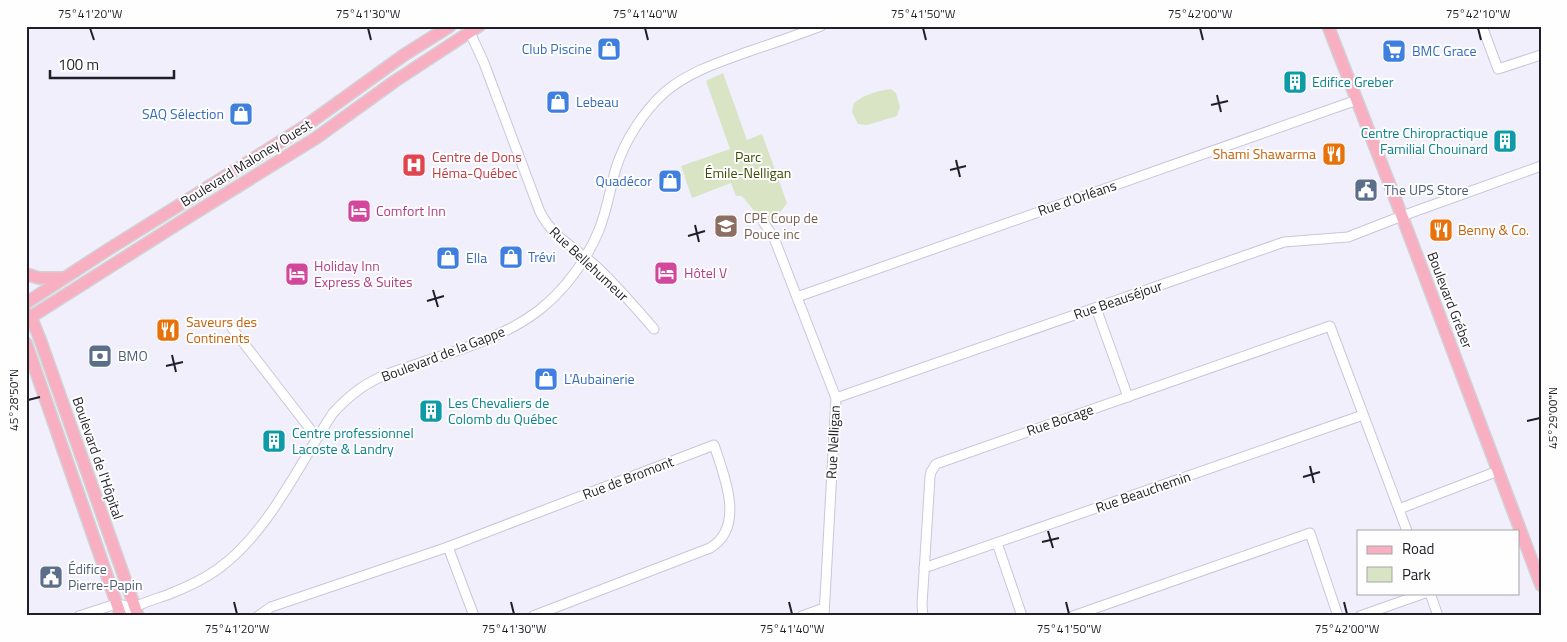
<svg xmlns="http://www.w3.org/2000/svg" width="1567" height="642" viewBox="0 0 1567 642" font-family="'Titillium Web',sans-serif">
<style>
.green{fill:#d9e4c4}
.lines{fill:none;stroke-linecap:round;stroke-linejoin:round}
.minor-casing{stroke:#c9c6da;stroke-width:11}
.major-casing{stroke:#d2d2d4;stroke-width:14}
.minor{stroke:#fff;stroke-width:9}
.major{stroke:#f8afc2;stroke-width:11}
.ticks{fill:none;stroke:#201f27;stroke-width:2}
.labels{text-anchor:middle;stroke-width:4;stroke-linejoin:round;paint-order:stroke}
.shop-label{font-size:14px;fill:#366cbe;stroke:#fefefe;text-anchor:start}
.culture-label{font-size:14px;fill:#0d838f;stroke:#fefefe;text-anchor:start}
.food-label{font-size:14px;fill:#c56008;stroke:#fefefe;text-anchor:start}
.health-label{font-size:14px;fill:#be3a42;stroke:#fefefe;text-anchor:start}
.park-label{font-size:14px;fill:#3b4b00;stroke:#fefefe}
.street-label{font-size:14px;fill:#201f27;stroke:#fefefe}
.service-label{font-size:14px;fill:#4e5e75;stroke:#fefefe;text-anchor:start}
.hotel-label{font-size:14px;fill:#b23c85;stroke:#fefefe;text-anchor:start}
.education-label{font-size:14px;fill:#785e54;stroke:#fefefe;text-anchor:start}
.neatline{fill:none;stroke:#201f27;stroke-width:2}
.ticks-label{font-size:12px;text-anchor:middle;fill:#201f27}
</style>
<rect width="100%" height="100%" fill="#f1effc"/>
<g class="green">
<polygon points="723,73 747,140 762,134 787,203 776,218 764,223 742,196 736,196 731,183 692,198 681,166 730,149 706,81"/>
<path d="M891 89 896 93 900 107 897 116 867 125 858 124 852 112 854 103C865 94 877 91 891 89Z"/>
</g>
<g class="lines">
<g class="minor-casing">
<g id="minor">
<path d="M467 26 484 63 540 212C553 238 576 248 597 267 617 286 636 308 654 329"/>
<polyline points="1482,26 1498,69 1541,55"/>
<polyline points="764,223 774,238 836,398 824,616"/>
<polyline points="797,297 1357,100"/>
<polyline points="1096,308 1128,397"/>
<polyline points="232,328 317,438"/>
<polyline points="836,398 1284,242 1348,237 1402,216 1541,166"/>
<polyline points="1399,509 1498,471"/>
<polyline points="997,543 1022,616"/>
<polyline points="448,547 474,616"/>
<polyline points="924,568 1363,415"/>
<polyline points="1430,593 1438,616"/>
<polyline points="79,616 116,604 134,607"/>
<path d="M123 616C138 603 150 601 167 595 185 588 203 580 218 569 269 532 299 464 333 413 342 403 351 395 361 388 378 376 398 370 417 364 459 350 502 338 538 311 564 291 587 260 599 230 607 210 610 189 616 168 625 140 643 112 665 92 690 71 720 62 750 51 774 43 797 35 821 26"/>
<path d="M258 616 271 607 448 547 714 445C724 475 746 527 710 548L533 616"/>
<polyline points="802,616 824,608"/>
<polyline points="923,616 922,605 930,477 931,472 936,464 1330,326 1407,531"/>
<polyline points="1073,616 1310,533 1338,616"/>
<polyline points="1360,616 1425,593"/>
</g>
</g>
<g class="major-casing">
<g id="major">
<polyline points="1328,26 1405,224 1541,585"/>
<polyline points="26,274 39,278 63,278"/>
<polyline points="26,303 109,249 304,127 404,55 450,26"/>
<polyline points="26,313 31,317 41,342 138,616"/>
<polyline points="26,320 190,216 316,138 395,81 479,26"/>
<polyline points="26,343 121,616"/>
</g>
</g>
<use href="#minor" class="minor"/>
<use href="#major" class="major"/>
</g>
<path class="ticks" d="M90 28 94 40M368 28 371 40M645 28 648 40M923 28 926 40M1200 28 1203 40M1478 28 1481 40M1217 95 1221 112M1211 105 1228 101M956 160 960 177M950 170 966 166M695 225 699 242M688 236 705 231M433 290 438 307M427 301 444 296M172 355 176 372M166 366 183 362M28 400 40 397M1527 421 1540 418M1310 466 1314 483M1303 477 1320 472M1048 531 1053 548M1042 542 1059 538M234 602 237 614M511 602 514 614M789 602 792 614M1066 602 1069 614M1344 602 1347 614"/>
<defs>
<g id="shop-square" transform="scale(1.25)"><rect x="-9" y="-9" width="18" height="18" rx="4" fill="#3f7fe0" stroke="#fefefe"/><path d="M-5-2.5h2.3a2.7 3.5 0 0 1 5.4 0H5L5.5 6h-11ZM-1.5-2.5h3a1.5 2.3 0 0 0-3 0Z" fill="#fff"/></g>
<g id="supermarket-square" transform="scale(1.25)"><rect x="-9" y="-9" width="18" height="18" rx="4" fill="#3f7fe0" stroke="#fefefe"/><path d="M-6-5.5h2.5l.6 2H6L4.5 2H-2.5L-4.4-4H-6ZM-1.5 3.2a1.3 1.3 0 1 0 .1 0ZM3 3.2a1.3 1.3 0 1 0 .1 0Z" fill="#fff"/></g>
<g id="building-square" transform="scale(1.25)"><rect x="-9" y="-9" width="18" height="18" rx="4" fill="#0f9aa8" stroke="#fefefe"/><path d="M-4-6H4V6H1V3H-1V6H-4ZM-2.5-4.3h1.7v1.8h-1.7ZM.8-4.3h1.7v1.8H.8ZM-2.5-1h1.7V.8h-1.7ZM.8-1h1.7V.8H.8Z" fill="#fff"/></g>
<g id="restaurant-square" transform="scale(1.25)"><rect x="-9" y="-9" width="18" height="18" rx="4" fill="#e8710a" stroke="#fefefe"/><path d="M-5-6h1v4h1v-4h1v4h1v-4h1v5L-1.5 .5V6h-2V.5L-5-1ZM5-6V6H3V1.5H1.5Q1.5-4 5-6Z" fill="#fff"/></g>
<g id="hospital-square" transform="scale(1.25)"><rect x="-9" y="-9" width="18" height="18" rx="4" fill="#e0444e" stroke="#fefefe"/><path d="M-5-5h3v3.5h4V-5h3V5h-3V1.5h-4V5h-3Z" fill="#fff"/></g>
<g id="civic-square" transform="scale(1.25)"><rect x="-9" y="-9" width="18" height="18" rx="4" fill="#5c6f8a" stroke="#fefefe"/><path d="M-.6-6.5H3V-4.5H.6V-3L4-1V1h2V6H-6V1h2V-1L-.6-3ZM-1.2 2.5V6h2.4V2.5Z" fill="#fff"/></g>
<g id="hotel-square" transform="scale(1.25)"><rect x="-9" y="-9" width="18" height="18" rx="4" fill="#d1479c" stroke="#fefefe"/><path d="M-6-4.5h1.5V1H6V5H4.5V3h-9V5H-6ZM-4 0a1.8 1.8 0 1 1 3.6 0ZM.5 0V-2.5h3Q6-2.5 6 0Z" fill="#fff"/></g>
<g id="school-square" transform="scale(1.25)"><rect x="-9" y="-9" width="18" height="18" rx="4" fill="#8d6e63" stroke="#fefefe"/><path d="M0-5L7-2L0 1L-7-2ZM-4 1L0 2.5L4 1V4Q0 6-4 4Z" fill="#fff"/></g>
<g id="bank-square" transform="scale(1.25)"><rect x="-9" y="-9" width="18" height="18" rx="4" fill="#5c6f8a" stroke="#fefefe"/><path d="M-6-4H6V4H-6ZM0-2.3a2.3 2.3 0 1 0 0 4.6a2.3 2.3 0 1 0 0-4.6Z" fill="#fff"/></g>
</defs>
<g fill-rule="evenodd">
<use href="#shop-square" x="609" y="49"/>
<use href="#supermarket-square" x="1394" y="51"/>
<use href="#building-square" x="1295" y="82"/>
<use href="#shop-square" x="558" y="102"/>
<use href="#shop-square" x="241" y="114"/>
<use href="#building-square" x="1505" y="141"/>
<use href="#restaurant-square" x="1334" y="154"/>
<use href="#hospital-square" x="414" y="165"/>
<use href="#shop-square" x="670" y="181"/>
<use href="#civic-square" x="1366" y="190"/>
<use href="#hotel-square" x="359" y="211"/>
<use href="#school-square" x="726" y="226"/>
<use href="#restaurant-square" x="1441" y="230"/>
<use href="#shop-square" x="511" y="257"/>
<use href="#shop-square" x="448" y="258"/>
<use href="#hotel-square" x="666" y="273"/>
<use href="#hotel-square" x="297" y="274"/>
<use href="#restaurant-square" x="168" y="330"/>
<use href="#bank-square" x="100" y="356"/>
<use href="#shop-square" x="546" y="379"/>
<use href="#building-square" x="431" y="411"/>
<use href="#building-square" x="274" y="441"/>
<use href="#civic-square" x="51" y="577"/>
</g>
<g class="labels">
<g class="shop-label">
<text x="592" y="54" text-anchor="end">Club Piscine</text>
<text x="1412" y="56">BMC Grace</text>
<text x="576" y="107">Lebeau</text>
<text x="224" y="119" text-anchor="end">SAQ Sélection</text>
<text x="652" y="186" text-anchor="end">Quadécor</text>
<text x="528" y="262">Trévi</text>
<text x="466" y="263">Ella</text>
<text x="564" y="384">L'Aubainerie</text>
</g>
<g class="culture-label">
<text x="1312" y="87">Edifice Greber</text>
<text x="1488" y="138" text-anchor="end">Centre Chiropractique<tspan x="1488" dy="16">Familial Chouinard</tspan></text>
<text x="448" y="408">Les Chevaliers de<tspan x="448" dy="16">Colomb du Québec</tspan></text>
<text x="292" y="438">Centre professionnel<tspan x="292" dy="16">Lacoste &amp; Landry</tspan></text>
</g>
<g class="food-label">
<text x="1316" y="159" text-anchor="end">Shami Shawarma</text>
<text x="1458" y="235">Benny &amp; Co.</text>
<text x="186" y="327">Saveurs des<tspan x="186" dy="16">Continents</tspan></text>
</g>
<g class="health-label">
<text x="432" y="162">Centre de Dons<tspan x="432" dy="16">Héma-Québec</tspan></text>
</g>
<g class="park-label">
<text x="748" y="162">Parc<tspan x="748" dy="16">Émile-Nelligan</tspan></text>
</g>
<g class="street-label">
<text transform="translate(246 163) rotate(-32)" y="5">Boulevard Maloney Ouest</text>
<text transform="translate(1077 198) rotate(-19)" y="5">Rue d'Orléans</text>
<text transform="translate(589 264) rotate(43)" y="5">Rue Bellehumeur</text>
<text transform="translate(1118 300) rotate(-19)" y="5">Rue Beauséjour</text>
<text transform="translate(1450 300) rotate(69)" y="5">Boulevard Gréber</text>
<text transform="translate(443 354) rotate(-21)" y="5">Boulevard de la Gappe</text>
<text transform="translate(1060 420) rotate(-19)" y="5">Rue Bocage</text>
<text transform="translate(833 442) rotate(-87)" y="5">Rue Nelligan</text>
<text transform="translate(98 458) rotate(71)" y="5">Boulevard de l'Hôpital</text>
<text transform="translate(628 478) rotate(-21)" y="5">Rue de Bromont</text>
<text transform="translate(1143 492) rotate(-19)" y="5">Rue Beauchemin</text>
</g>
<g class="service-label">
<text x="1384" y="195">The UPS Store</text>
<text x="118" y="361">BMO</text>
<text x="68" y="574">Édifice<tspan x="68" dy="16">Pierre-Papin</tspan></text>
</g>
<g class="hotel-label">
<text x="376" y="216">Comfort Inn</text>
<text x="314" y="271">Holiday Inn<tspan x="314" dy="16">Express &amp; Suites</tspan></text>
<text x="684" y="278">Hôtel V</text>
</g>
<g class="education-label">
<text x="744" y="223">CPE Coup de<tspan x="744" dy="16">Pouce inc</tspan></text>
</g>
</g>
<rect width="1567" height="642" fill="none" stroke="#fefefe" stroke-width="55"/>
<rect x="1357" y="530" width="162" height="65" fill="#fefefe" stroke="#a5a5a8"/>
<rect x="1367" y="546" width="25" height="8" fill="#f8afc2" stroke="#a5a5a8"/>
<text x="1402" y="554" font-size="15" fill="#201f27">Road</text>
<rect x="1367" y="567" width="25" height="15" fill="#d9e4c4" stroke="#a5a5a8"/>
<text x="1402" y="580" font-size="15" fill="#201f27">Park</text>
<path d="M50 70v8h124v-8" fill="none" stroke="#201f27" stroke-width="2.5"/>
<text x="58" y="70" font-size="15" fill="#201f27" stroke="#fefefe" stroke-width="4" paint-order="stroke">100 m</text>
<rect x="28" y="28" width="1512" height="586" class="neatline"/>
<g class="ticks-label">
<text x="90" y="18">75°41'20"W</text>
<text x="368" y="18">75°41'30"W</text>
<text x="645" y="18">75°41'40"W</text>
<text x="923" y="18">75°41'50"W</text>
<text x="1200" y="18">75°42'00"W</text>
<text x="1478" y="18">75°42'10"W</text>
<text transform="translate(14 400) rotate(-90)" y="4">45°28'50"N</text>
<text transform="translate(1553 418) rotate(-90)" y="4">45°29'00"N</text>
<text x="237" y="633">75°41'20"W</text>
<text x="514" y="633">75°41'30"W</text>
<text x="792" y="633">75°41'40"W</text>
<text x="1069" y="633">75°41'50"W</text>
<text x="1347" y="633">75°42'00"W</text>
</g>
</svg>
